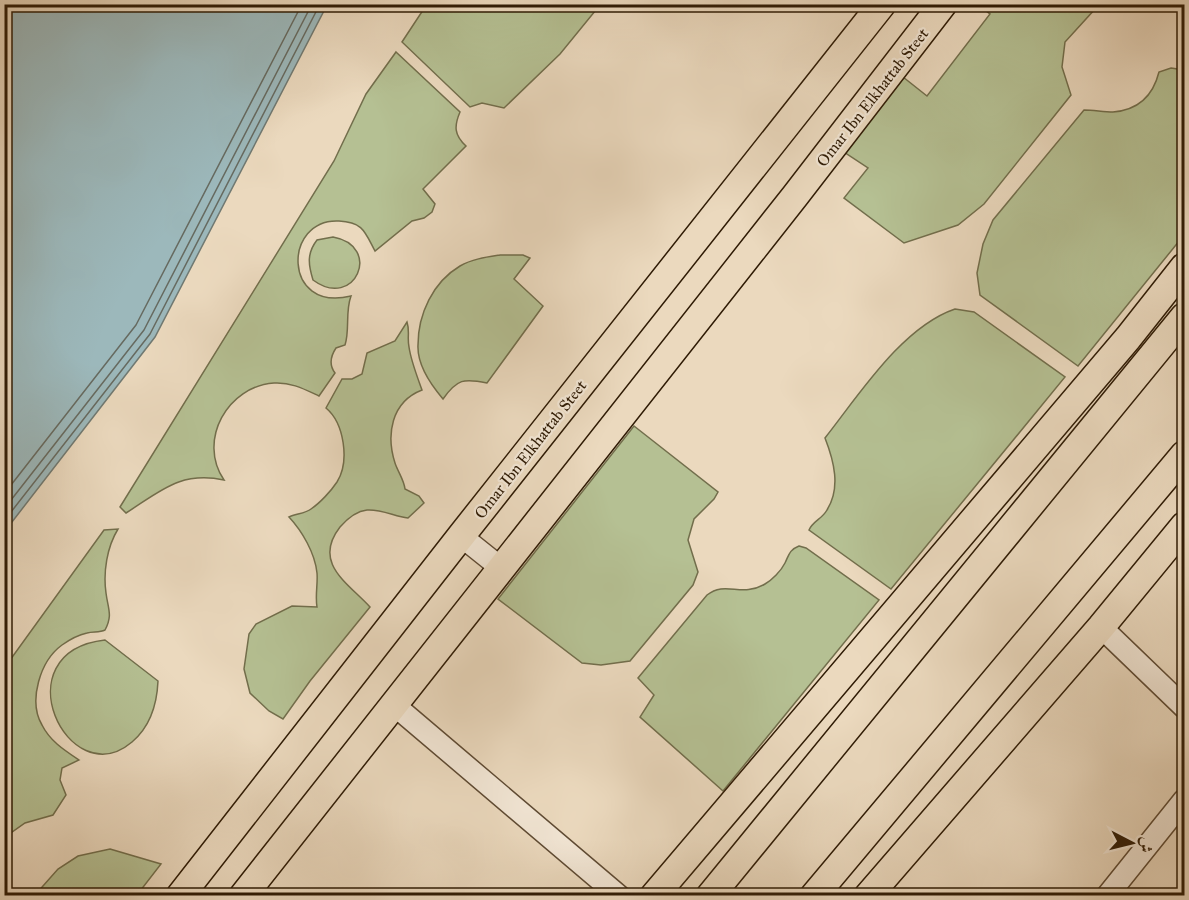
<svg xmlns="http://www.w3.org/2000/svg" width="1189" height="900" viewBox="0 0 1189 900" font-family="'IM FELL Great Primer',Amiri,serif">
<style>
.green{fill:#b5c093;stroke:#726e4c;stroke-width:1.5}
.water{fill:#9cb8bb;stroke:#707972;stroke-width:1.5}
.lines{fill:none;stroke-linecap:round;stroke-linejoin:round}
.shore{stroke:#666a60;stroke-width:1.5}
.minor-casing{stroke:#5e4a33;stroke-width:24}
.major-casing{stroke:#2f1b05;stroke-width:30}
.minor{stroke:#f2e6d5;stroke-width:21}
.major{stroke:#ebd9be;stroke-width:27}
.labels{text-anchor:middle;stroke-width:4.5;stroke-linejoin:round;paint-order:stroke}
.street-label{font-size:16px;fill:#2f1b05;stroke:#f2e6d5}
</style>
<rect width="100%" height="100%" fill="#ebd9be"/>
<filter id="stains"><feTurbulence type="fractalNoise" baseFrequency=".00333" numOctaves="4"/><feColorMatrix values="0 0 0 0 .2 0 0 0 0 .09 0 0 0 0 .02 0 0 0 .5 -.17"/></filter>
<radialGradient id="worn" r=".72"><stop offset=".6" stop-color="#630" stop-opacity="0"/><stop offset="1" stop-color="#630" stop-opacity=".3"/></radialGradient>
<g class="green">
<polygon points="427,4 600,4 600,5 560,54 504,108 482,103 470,107 402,42"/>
<polygon points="1088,4 1095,9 1065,42 1062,67 1071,95 984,204 958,225 904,243 844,198 868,168 844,152 903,77 927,96 990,14 978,5"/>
<path d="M396 52 460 112C454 126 454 135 466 146L423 189 435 204 432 212 424 218 412 221 375 251C365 232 363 222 339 221 283 218 282 313 351 296 345 312 350 330 345 345L336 348C330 357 329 365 335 373L319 396C304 389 291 382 274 383 228 386 197 440 224 480 180 471 161 491 126 513L120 507 334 161 366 94Z"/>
<path d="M1171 68 1184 70V235L1078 366 980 295 977 273 983 244 993 220 1084 110C1094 110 1103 112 1113 112 1138 110 1153 96 1159 72Z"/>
<path d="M333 237C383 246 355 311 313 280 308 264 307 253 317 240Z"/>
<path d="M500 255H523L530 258 514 279 543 306 487 383C464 378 457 379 443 399 431 385 417 364 418 345 418 314 433 282 460 266 472 259 487 257 500 255Z"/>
<path d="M955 309 974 312 1065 377 891 589 809 530C813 521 822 519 827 510 841 488 834 461 825 438 859 395 902 327 955 309Z"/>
<path d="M407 322C410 331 407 338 409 347 411 361 417 376 422 390 391 402 386 435 395 463 398 472 404 480 405 489L419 496 424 503 408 518C394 516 381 509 367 510 357 511 347 519 340 527 312 563 348 583 370 607L310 681 283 719 269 711 250 693 244 669 249 634 256 624 292 606 317 607C315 595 318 584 317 573 315 553 302 531 289 517 296 514 306 513 311 509 320 503 331 491 337 482 350 461 344 423 326 408L342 379H352L362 374 367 353 395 341Z"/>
<polygon points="634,426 718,492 714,499 694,519 688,540 698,572 693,585 630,661 601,665 582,663 498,599"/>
<path d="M118 529C107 547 103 572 106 593 108 609 113 615 105 630 99 633 93 631 87 633 78 635 69 640 62 645 40 661 28 701 42 725 50 741 64 750 79 760L62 768 60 780 66 795 53 815 25 823 5 837V667L104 530Z"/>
<path d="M799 546 806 548 879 600 723 791 640 717 654 695 638 678 707 595C726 580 741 598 765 584 772 580 781 571 785 563 789 555 789 550 799 546Z"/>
<path d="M105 640 158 681C157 704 151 726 132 742 68 796 0 652 105 640Z"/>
<polygon points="110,849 161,864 137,895 35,895 58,869 78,856"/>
</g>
<polygon class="water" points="5,4 327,5 155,337 5,531"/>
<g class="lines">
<g class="shore">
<polyline points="4,494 136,325 302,4"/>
<polyline points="4,509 144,330 312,4"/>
<polyline points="4,521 150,334 320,4"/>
</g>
<g class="minor-casing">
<g id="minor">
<polyline points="461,536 501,568"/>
<polyline points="1101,627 1184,707"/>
<polyline points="393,704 619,896"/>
<polyline points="1107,896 1184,800"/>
</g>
</g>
<g class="major-casing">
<g id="major">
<polyline points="180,896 461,536 882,4"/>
<polyline points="243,896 795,196 943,4"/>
<polyline points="654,896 1128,338 1184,267"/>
<polyline points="710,896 1184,317"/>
<polyline points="814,896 1184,455"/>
<polyline points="868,896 1101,627 1184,526"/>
</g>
</g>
<use href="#minor" class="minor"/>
<use href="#major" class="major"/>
</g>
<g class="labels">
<g class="street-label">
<text transform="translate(872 97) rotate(-52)" y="6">Omar Ibn Elkhattab Steet</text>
<text transform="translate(530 449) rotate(-52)" y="6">Omar Ibn Elkhattab Steet</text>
</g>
</g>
<rect width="1189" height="900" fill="none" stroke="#ebd9be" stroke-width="24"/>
<rect x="6" y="6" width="1177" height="888" fill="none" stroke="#2f1b05" stroke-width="3"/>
<rect x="12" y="12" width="1165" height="876" fill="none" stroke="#2f1b05" stroke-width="1.5"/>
<g transform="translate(1132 843) rotate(97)" stroke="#f2e6d5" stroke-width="4.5" paint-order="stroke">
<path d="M0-4.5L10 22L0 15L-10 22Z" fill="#2f1b05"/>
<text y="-9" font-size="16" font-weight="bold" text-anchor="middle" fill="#2f1b05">ش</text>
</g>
<rect width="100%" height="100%" filter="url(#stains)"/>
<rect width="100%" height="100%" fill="url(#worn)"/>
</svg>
